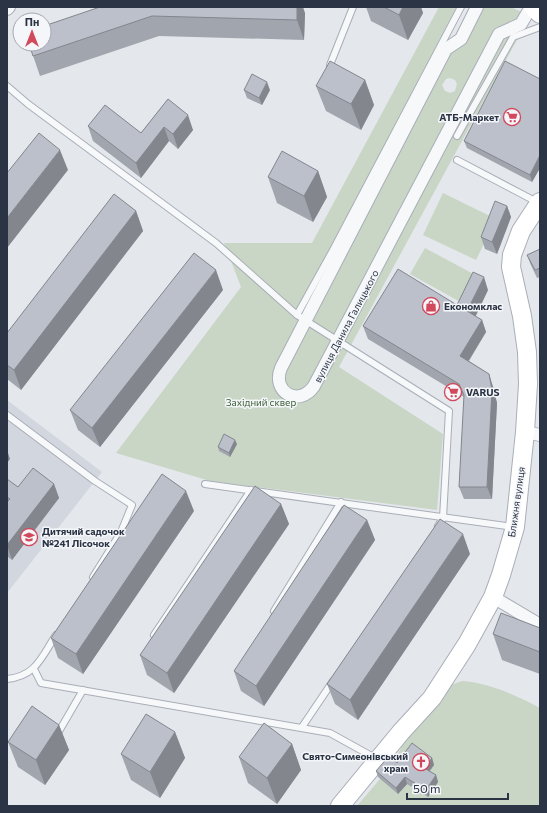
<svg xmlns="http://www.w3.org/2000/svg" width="547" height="813" viewBox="0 0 547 813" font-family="Commissioner,sans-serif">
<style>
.built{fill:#d2d6de}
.green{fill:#c9d6c5;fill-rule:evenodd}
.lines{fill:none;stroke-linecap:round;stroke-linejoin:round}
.lane-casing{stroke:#a9aeb7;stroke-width:8}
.street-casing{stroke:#a9aeb7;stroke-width:14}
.secondary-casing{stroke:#a9aeb7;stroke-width:20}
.lane{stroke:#f7f8fa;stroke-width:6}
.street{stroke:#f7f8fa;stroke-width:12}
.secondary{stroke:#fff;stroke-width:18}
.wall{fill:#a1a5ae}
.shaded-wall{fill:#83868d}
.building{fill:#bbc0ca;stroke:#83868d}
.labels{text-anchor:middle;stroke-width:3;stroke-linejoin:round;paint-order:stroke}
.poi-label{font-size:10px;font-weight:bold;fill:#2b3445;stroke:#f4f6f9;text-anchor:start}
.street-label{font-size:10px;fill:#2b3445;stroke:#f4f6f9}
.park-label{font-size:10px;fill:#3f6138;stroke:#f4f6f9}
</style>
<rect width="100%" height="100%" fill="#e4e7ec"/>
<polygon class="built" points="7,400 102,472 7,593"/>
<g class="green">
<path d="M439 7H461L441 45 461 39 477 7H511L530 16 339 367 443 434 437 510 210 481 116 453 241 287 224 243H312ZM450 78 455 80 457 84 455 91 450 93 445 91 442 85 446 79Z"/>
<polygon points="443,193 496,219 476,260 423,235"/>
<polygon points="425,248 479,277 464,304 410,274"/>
<path d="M462 681C486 682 519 696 540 708V806H357L391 766 411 730 451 685Z"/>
</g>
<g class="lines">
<g class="lane-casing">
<g id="lane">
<polyline points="330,65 353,7"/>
<polyline points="7,86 28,104 216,243 297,315 449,411 443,518 438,526"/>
<polyline points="457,136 513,37 540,27"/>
<polyline points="457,160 537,202"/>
<polyline points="297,315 333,250 461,7"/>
<polyline points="7,415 95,481 132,505 121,532 93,577"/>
<polyline points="205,484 513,527"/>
<polyline points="274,611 341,502"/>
<polyline points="154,635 251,490"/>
<polyline points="34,669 41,683 330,733 377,759"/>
<path d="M7 679C36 676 41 658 56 635"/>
<polyline points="302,727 333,681"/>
<polyline points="58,733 83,690"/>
</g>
</g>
<g class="street-casing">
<g id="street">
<path d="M477 7 461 39 446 49 281 368C271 392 299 408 314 386L499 34 521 24 531 7"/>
<polyline points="7,9 9,7"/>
<polyline points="525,432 540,435"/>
<polyline points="493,597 540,625"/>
</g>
</g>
<g class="secondary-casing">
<g id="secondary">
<polyline points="533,7 540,14"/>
<polyline points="340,806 401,732 432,698 467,644 493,597 501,575 515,527 525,432 528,384 527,352 522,316 511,267 512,255 521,231 540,202"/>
</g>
</g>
<use href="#lane" class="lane"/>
<use href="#street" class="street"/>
<use href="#secondary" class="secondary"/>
</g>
<g class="wall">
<polygon points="100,7 305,13 304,40 159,36 40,76 29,44"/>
<polygon points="366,7 421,7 423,13 408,40 371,21"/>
<polygon points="540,79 540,168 532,182 467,148 464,141"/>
<polygon points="365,80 374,105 361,130 326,111 316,86"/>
<polygon points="244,90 270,90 262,105 247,98"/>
<polygon points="168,99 193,130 178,149 169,141 141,178 93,141 88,126 141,133"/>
<polygon points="318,171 327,197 313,222 277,203 268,177"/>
<polygon points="507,206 511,217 497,254 485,249 481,237"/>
<polygon points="136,211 143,231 21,390 7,379 7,333"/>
<polygon points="540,249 540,277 537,278 530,263 527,255"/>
<polygon points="223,290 100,447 78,430 70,410"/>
<polygon points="488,290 475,316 482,320 486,332 469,361 489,374 493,387 497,403 492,499 464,499 459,487 464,397 368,339 363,326 457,305"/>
<polygon points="237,444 230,457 219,451 218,447"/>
<polygon points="7,479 18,487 54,484 59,498 12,560 7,556"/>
<polygon points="281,504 289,524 174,693 147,675 140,655"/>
<polygon points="194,511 83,674 58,658 51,638"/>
<polygon points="367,520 375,540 264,706 241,691 234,671"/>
<polygon points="470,554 358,720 335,704 327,684"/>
<polygon points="540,628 540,674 502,660 493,634"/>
<polygon points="59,725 69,750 45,785 18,767 8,742"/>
<polygon points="175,732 185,758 160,798 131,780 121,754"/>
<polygon points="292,744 301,770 277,804 248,783 239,757"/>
<polygon points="432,758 434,765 430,771 436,775 438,782 428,797 407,784 398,794 378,777 376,771 397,763"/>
</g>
<g class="shaded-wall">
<polygon points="297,7 303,7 305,13 304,40 297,20"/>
<polygon points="403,7 421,7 423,13 408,40 399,15"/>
<polygon points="365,80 374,105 361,130 351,104"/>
<polygon points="267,82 270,90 262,105 259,98"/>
<polygon points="188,115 193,130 178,149 173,134"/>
<polygon points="164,127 169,141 141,178 136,163"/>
<polygon points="60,150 68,170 7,248 7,218"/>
<polygon points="540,155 540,168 532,182 530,175"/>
<polygon points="318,171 327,197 313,222 304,196"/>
<polygon points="507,206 511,217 497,254 492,242"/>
<polygon points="136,211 143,231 21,390 14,370"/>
<polygon points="216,270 223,290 100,447 92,428"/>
<polygon points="484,277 488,290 472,324 467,311"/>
<polygon points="482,320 486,332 464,368 460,356"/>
<polygon points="489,374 493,387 497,403 492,499 487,487"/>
<polygon points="235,440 237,444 230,457 229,453"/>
<polygon points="7,450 10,459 7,463"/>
<polygon points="54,484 59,498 12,560 7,545"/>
<polygon points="186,491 194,511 83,674 76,654"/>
<polygon points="281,504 289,524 174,693 167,673"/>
<polygon points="367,520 375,540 264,706 256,686"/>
<polygon points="463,534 470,554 358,720 350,700"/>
<polygon points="59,725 69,750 45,785 36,760"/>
<polygon points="175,732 185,758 160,798 150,772"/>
<polygon points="292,744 301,770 277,804 267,778"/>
<polygon points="432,758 434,765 427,774 424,768"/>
<polygon points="436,775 438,782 428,797 426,790"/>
<polygon points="405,777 407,784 398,794 396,788"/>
</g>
<g class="building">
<polygon points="100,7 297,7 297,20 152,16 33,56 29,44 44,44 44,26"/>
<polygon points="384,7 403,7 399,15"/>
<polygon points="330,61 365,80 351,104 316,86"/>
<polygon points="505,61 540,79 540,155 530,175 464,141"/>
<polygon points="252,74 267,82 259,98 244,90"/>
<polygon points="168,99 188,115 173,134 164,127 136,163 88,126 105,105 141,133"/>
<polygon points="39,133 60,150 7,218 7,173"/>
<polygon points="282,151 318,171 304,196 268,177"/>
<polygon points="114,194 136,211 14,370 7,365 7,333"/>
<polygon points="495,201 507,206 492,242 481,237"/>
<polygon points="540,249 540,268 535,270 527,255"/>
<polygon points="194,253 216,270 92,428 70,410"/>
<polygon points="398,269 457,305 473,272 484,277 467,311 482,320 460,356 489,374 492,390 487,487 459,487 464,395 459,384 363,326"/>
<polygon points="224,434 235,440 229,453 218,447"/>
<polygon points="33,468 54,484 7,545 7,502 10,499 7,497 7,479 18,487"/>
<polygon points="162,474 186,491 76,654 51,638"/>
<polygon points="255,486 281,504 167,673 140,655"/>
<polygon points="344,505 367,520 256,686 234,671"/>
<polygon points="440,519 463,534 350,700 327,684"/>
<polygon points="501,613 540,628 540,652 493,634"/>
<polygon points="32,706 59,725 36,760 8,742"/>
<polygon points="146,714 175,732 150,772 121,754"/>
<polygon points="264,723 292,744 267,778 239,757"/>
<polygon points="412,743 432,758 424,768 436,775 426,790 405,777 396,788 376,771 389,756 397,763"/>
</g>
<defs>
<g id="supermarket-ring" transform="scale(0.9)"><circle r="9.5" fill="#f4f6f9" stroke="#d1495b" stroke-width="1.5"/><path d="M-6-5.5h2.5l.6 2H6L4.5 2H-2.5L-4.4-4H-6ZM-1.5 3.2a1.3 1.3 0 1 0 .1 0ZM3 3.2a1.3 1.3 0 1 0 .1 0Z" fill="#d1495b"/></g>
<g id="shop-ring" transform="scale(0.9)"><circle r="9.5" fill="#f4f6f9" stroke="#d1495b" stroke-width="1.5"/><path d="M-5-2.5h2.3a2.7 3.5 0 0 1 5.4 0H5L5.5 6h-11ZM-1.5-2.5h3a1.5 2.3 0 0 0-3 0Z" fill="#d1495b"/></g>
<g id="school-ring" transform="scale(0.9)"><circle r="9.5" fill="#f4f6f9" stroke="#d1495b" stroke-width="1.5"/><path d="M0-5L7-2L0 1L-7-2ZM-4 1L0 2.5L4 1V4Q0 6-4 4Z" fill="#d1495b"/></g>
<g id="church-ring" transform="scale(0.9)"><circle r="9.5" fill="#f4f6f9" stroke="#d1495b" stroke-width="1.5"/><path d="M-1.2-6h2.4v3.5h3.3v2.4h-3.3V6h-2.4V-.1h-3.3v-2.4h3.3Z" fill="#d1495b"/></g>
</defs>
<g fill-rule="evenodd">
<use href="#supermarket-ring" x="512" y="117"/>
<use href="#shop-ring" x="431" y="306"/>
<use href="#supermarket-ring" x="453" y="392"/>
<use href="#school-ring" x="29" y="537"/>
<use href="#church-ring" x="421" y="762"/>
</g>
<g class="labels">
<g class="poi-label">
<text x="499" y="121" text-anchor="end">АТБ-Маркет</text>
<text x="444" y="310">Економклас</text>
<text x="466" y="396">VARUS</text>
<text x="42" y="535">Дитячий садочок<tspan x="42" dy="12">№241 Лісочок</tspan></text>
<text x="408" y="760" text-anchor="end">Свято-Симеонівський<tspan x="408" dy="12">храм</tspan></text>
</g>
<g class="street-label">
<text transform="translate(346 326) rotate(-62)" y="4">вулиця Данила Галицького</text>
<text transform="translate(516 502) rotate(-82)" y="4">Ближня вулиця</text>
</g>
<g class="park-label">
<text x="261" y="406">Західний сквер</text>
</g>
</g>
<rect width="547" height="813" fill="none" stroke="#2b3445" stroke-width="16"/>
<g transform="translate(32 32)"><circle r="19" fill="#f4f6f9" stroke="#a4a8b1"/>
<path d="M0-3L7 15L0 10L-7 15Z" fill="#d1495b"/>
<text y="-6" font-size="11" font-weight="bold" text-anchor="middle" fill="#2b3445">Пн</text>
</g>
<path d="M407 793v6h101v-6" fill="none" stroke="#2b3445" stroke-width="2"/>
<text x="413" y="793" font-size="12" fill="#2b3445" stroke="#f4f6f9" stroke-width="3" paint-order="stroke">50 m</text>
</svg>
